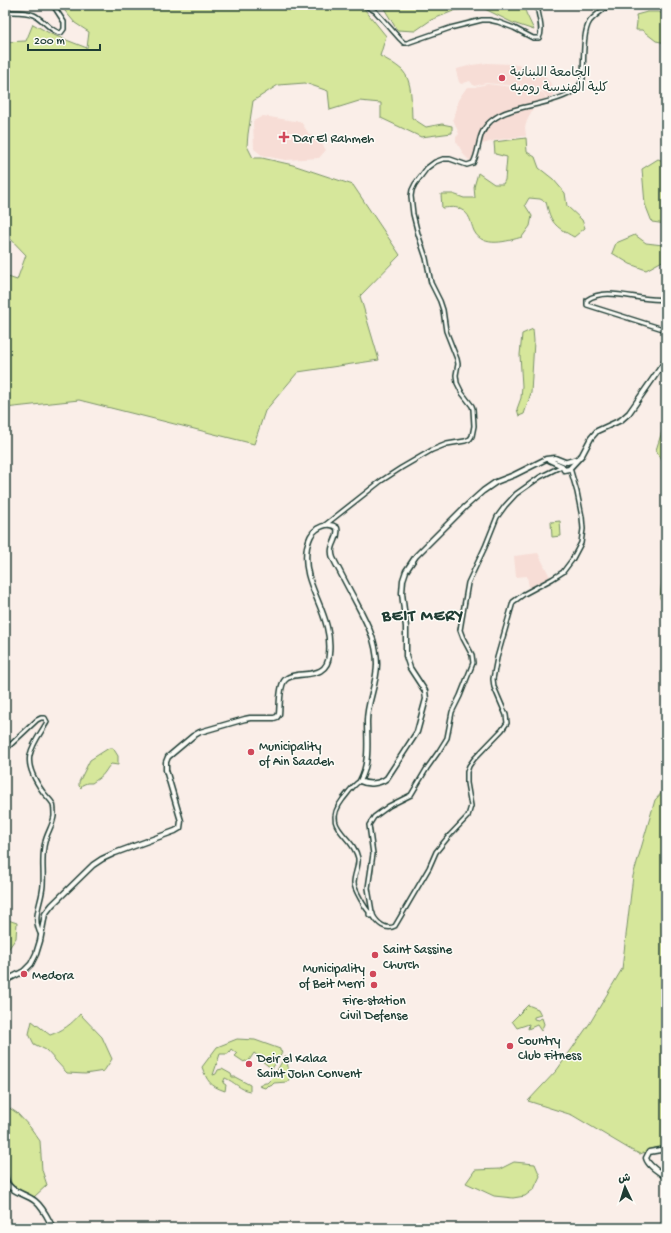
<svg xmlns="http://www.w3.org/2000/svg" width="671" height="1233" viewBox="0 0 671 1233" font-family="'Gochi Hand','Playpen Sans Arabic',sans-serif">
<style>
.built{fill:#f7ddd6}
.green{fill:#d6e79b;stroke:#7a9268}
.lines{fill:none;stroke-linecap:round;stroke-linejoin:round}
.minor-casing{stroke:#1f3d34;stroke-width:6}
.major-casing{stroke:#1f3d34;stroke-width:7}
.minor{stroke:#fdfcf7;stroke-width:3}
.major{stroke:#fdfcf7;stroke-width:4}
.poi-dot{fill:#d1495b;stroke:#fdfcf7;stroke-width:1.5}
.labels{text-anchor:middle;stroke-width:3;stroke-linejoin:round;paint-order:stroke}
.poi-label{font-size:13px;fill:#1f3d34;stroke:#fdfcf7;text-anchor:start}
.district-label{font-size:17px;font-weight:bold;letter-spacing:1px;fill:#1f3d34;stroke:#fdfcf7}
</style>
<rect width="100%" height="100%" fill="#faeee8"/>
<filter id="ink" filterUnits="userSpaceOnUse"><feTurbulence type="fractalNoise" baseFrequency=".025" numOctaves="2"/><feDisplacementMap in="SourceGraphic" scale="8" xChannelSelector="R" yChannelSelector="G"/><feConvolveMatrix kernelMatrix="1 2 1 2 8 2 1 2 1" color-interpolation-filters="sRGB"/></filter>
<g filter="url(#ink)">
<g class="built">
<polygon points="487,63 511,64 534,68 545,71 544,75 551,84 553,97 548,99 542,91 537,88 486,83 474,86 470,81 461,84 459,82 456,71 457,69 472,65"/>
<polygon points="487,84 538,90 544,94 547,100 515,109 491,120 482,128 479,136 474,158 471,162 464,155 456,141 456,137 459,134 453,119 458,100 467,87 475,87"/>
<polygon points="533,108 527,121 525,127 526,136 496,140 483,144 480,143 483,132 499,118 508,113"/>
<polygon points="263,116 301,122 309,134 319,140 326,150 319,158 286,160 263,156 254,149 253,121"/>
<polygon points="538,553 550,577 529,588 527,576 516,577 514,556"/>
</g>
<g class="green">
<path d="M60 5H361L386 36 380 56C388 60 395 64 402 70 413 81 411 103 412 118L426 127 442 124 452 126V133L421 137 381 118V103L359 101 330 110 328 91 305 83 278 85 253 101 248 134 247 146 253 158H262L293 165 353 185 400 255 360 296 379 360 298 372 265 411 254 444 79 400 5 408V276L17 280 26 255 5 233V42L26 41 33 24 51 34 87 48 89 32 75 23Z"/>
<polygon points="382,5 524,5 526,13 534,30 513,23 483,8 456,10 431,20 415,31 397,30"/>
<polygon points="647,12 659,12 666,16 666,43 656,41 642,30 636,30 637,22 636,15"/>
<path d="M526 138 527 152 535 157 539 168 553 179 565 193 567 206 582 220 585 228 574 237C554 226 551 223 546 202L540 199 529 198 525 205 532 216 530 226 522 237C508 241 483 249 474 231 470 222 471 214 460 209 455 206 447 208 442 208L441 194H453L464 198H475L474 187 478 173 494 184H503L505 180 507 157 495 154 494 142Z"/>
<polygon points="658,159 666,162 666,224 652,222 645,204 642,169"/>
<polygon points="635,235 646,243 663,245 666,239 666,259 646,270 630,264 612,253 616,243"/>
<polygon points="533,329 534,341 531,393 524,414 519,416 517,409 521,398 522,386 520,355 522,334"/>
<polygon points="666,419 666,467 656,450"/>
<polygon points="560,521 561,536 552,537 551,522"/>
<polygon points="666,543 666,605 660,598"/>
<path d="M109 748H113L118 756V765L111 764C108 767 107 769 105 772 102 777 96 780 92 783H87L82 785 81 788 79 786V782L90 760Z"/>
<polygon points="666,788 666,1146 653,1149 640,1154 631,1150 572,1115 528,1101 557,1070 590,1023 622,969 633,876 655,800"/>
<polygon points="5,919 17,923 16,938 5,954"/>
<polygon points="528,1005 538,1009 541,1015 534,1017 534,1019 538,1020 542,1018 544,1024 541,1031 537,1025 528,1029 529,1024 517,1028 512,1021"/>
<path d="M80 1014 102 1037 112 1059 104 1071 85 1074 67 1073 46 1050 34 1044 29 1034 32 1021 50 1035C62 1031 72 1024 80 1014Z"/>
<path d="M237 1039 255 1040 280 1049V1051L282 1052 272 1069 257 1057 258 1056 254 1053 248 1062 245 1061 244 1062 235 1056 237 1054 231 1049 228 1054H220L213 1075 216 1074 218 1070 222 1069 231 1074 232 1077H235L250 1085V1091C240 1090 235 1082 225 1078L223 1083 226 1085 225 1091C210 1086 207 1081 202 1067L217 1047Z"/>
<polygon points="285,1056 286,1056 290,1078 287,1082 274,1083 271,1086 268,1085 265,1088 259,1086 265,1083 267,1083 274,1076"/>
<polygon points="5,1105 17,1113 30,1127 40,1141 42,1170 47,1185 34,1197 12,1185 5,1167"/>
<polygon points="514,1162 535,1164 540,1176 534,1189 525,1196 513,1198 494,1196 466,1183 475,1170 500,1169"/>
</g>
<g class="lines">
<g class="minor-casing">
<g id="minor">
<path d="M364 5 375 11 400 39 404 43H407L450 28 482 20H489L498 22 514 28 533 38H539C544 30 538 15 537 5"/>
<path d="M5 12C15 12 25 11 34 15 43 19 52 33 61 33L64 29V22L53 5"/>
<path d="M666 299C642 303 607 285 587 300V305L666 330"/>
<path d="M325 525 381 481 401 468 432 450 447 444 465 441 470 439 472 436 474 426 473 409 472 406 462 393 457 383 456 375 458 364 457 359 446 331 443 310 440 301 431 283 426 258 418 234 413 214 411 196 412 190 415 184 427 168 435 162 443 159H450L467 165 473 163C481 148 476 134 491 121 496 117 503 113 510 111 529 104 578 101 583 78 584 64 582 32 590 21 595 15 603 10 610 5"/>
<path d="M5 750 37 720 41 718H45L47 722C41 733 33 742 30 755 27 767 36 782 43 792 46 796 50 799 53 804 54 807 54 812 54 816 53 825 47 833 45 842 41 856 44 870 43 885 42 903 31 917 41 935"/>
<path d="M360 781C353 785 348 793 343 799 320 829 353 834 358 858 359 867 354 874 354 883 354 889 365 908 370 913"/>
<circle cx="371" cy="914" r="2"/>
<polyline points="372,912 368,888 373,854 369,825 374,817 389,806 411,795 427,768 439,751 447,738 452,712 460,696 473,663 472,655 463,638 460,630 468,583 485,547 497,517 505,506 516,494 540,477 562,466"/>
<path d="M373 915C377 923 386 931 395 926L429 868 436 852 449 836 468 816 471 806 467 783V772L469 766 474 759 502 730 507 723 506 715 494 687 493 679 497 658 513 602 524 594 552 579 563 572 572 560 581 543 583 529 582 517 577 492 570 468"/>
</g>
</g>
<g class="major-casing">
<g id="major">
<polyline points="549,460 562,466 564,470 569,469 582,455 591,438 597,431 621,420 629,413 666,360"/>
<polyline points="567,462 577,459"/>
<path d="M5 981 24 971 31 964 36 954 40 941 45 914 52 905 93 865 102 859 115 853 175 831 180 828 181 821 166 770V762L168 757 193 736 200 732 245 719 250 718H274L277 717 279 714C280 705 279 688 284 681 293 668 328 684 329 654 330 645 329 635 327 627 320 598 302 578 307 547 309 540 310 534 317 529 323 525 331 523 337 528 340 540 328 544 333 558 341 574 349 589 357 604 367 623 377 642 377 664 377 684 367 702 367 721 367 741 370 763 360 781 368 785 380 784 387 778L417 732 426 699 425 691 410 668 406 656V627L402 593 403 580 406 571 416 556 465 507 483 491 496 482 514 475 546 459 555 458 565 462"/>
<path d="M666 1149 649 1152 646 1158C648 1166 659 1172 666 1177"/>
<path d="M5 1179C10 1193 25 1193 35 1201 44 1208 48 1219 53 1228"/>
</g>
</g>
<use href="#minor" class="minor"/>
<use href="#major" class="major"/>
</g>
</g>
<g class="poi-dot">
<circle cx="502" cy="78" r="4"/>
<path d="M282 131h4v4h4v4h-4v4h-4v-4h-4v-4h4z"/>
<circle cx="251" cy="752" r="4"/>
<circle cx="375" cy="955" r="4"/>
<circle cx="24" cy="974" r="4"/>
<circle cx="373" cy="974" r="4"/>
<circle cx="374" cy="985" r="4"/>
<circle cx="510" cy="1046" r="4"/>
<circle cx="249" cy="1064" r="4"/>
</g>
<g class="labels">
<g class="poi-label">
<text x="510" y="76">الجامعة اللبنانية<tspan x="510" dy="15">كلية الهندسة روميه</tspan></text>
<text x="293" y="142">Dar El Rahmeh</text>
<text x="259" y="750">Municipality<tspan x="259" dy="15">of Ain Saadeh</tspan></text>
<text x="383" y="953">Saint Sassine<tspan x="383" dy="15">Church</tspan></text>
<text x="365" y="972" text-anchor="end">Municipality<tspan x="365" dy="15">of Beit Merri</tspan></text>
<text x="32" y="979">Medora</text>
<text x="374" y="1004" text-anchor="middle">Fire-station<tspan x="374" dy="15">Civil Defense</tspan></text>
<text x="518" y="1044">Country<tspan x="518" dy="15">Club Fitness</tspan></text>
<text x="257" y="1062">Deir el Kalaa<tspan x="257" dy="15">Saint John Convent</tspan></text>
</g>
<g class="district-label">
<text x="423" y="620">BEIT MERY</text>
</g>
</g>
<rect width="671" height="1233" fill="none" stroke="#fdfcf7" stroke-width="20"/>
<rect x="10" y="10" width="651" height="1213" fill="none" stroke="#1f3d34" stroke-width="1.5" filter="url(#ink)"/>
<g transform="translate(625 1187) rotate(356)" stroke="#fdfcf7" stroke-width="3" paint-order="stroke">
<path d="M0-3L7 15L0 10L-7 15Z" fill="#1f3d34"/>
<text y="-6" font-size="11" font-weight="bold" text-anchor="middle" fill="#1f3d34">ش</text>
</g>
<path d="M28 44v6h72v-6" fill="none" stroke="#1f3d34" stroke-width="2"/>
<text x="34" y="44" font-size="12" fill="#1f3d34" stroke="#fdfcf7" stroke-width="3" paint-order="stroke">200 m</text>
</svg>
